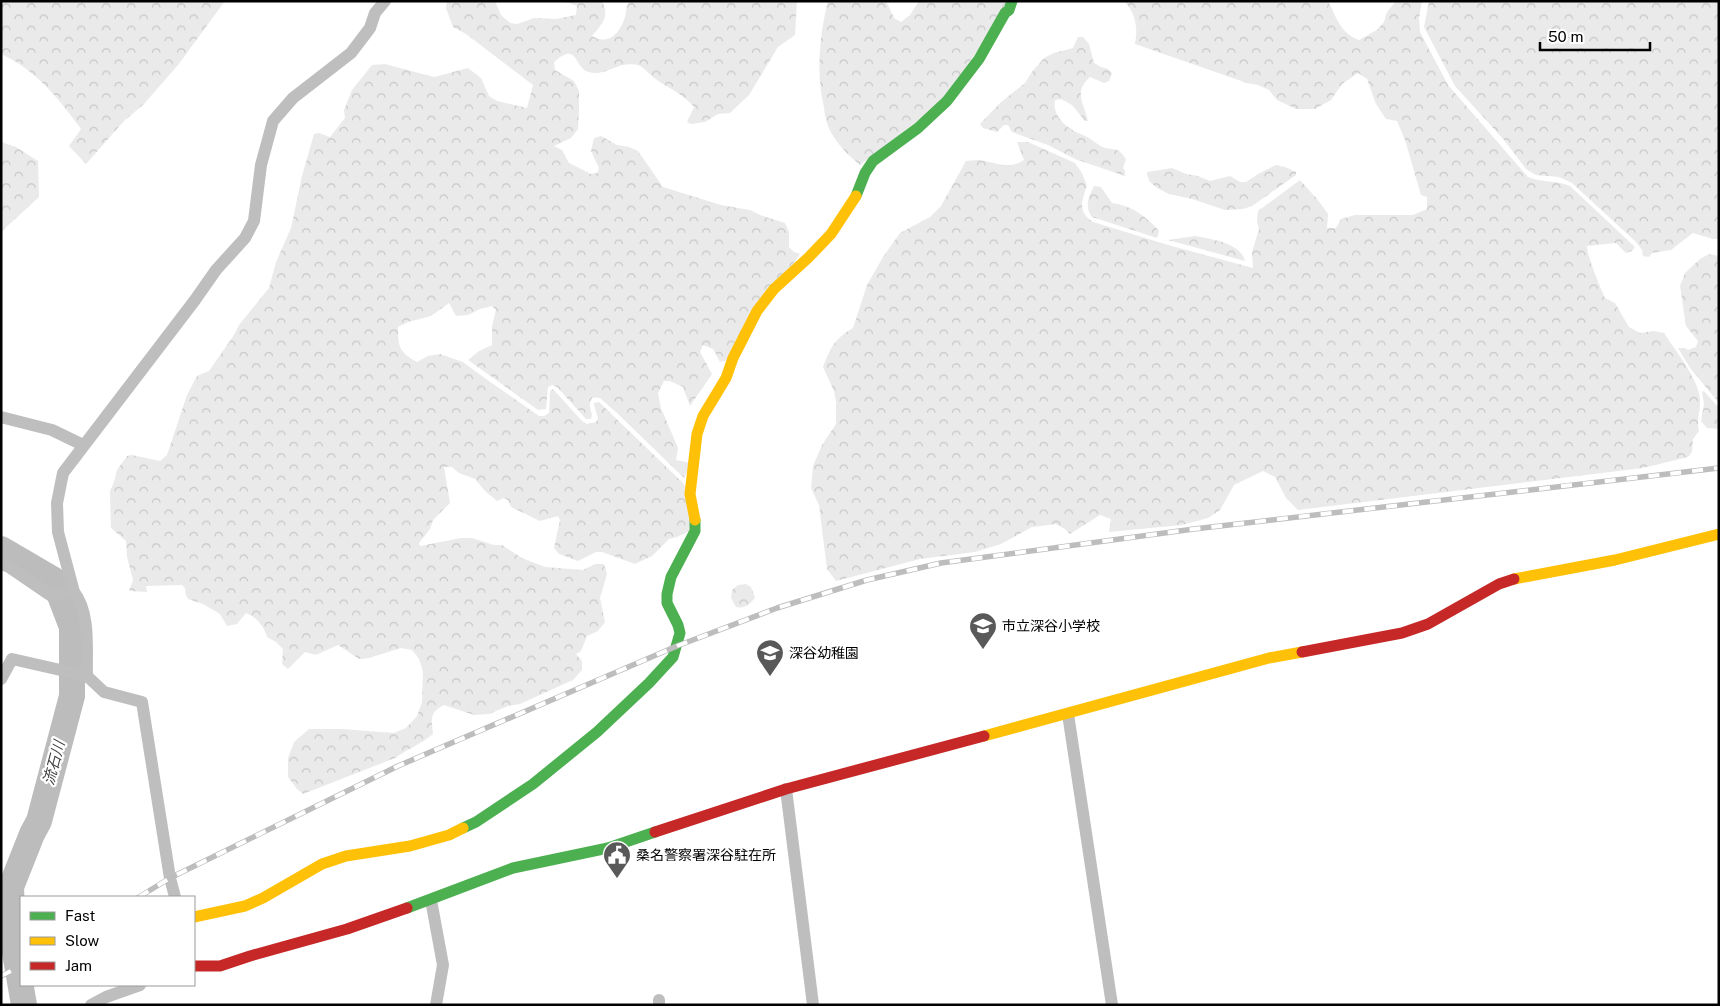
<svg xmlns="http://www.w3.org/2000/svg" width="1720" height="1006" viewBox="0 0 1720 1006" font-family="'Public Sans','Noto Sans JP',sans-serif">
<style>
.forest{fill:url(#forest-crowns)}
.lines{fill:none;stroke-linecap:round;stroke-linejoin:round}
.river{stroke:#bcbcbc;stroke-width:26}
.street{stroke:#bebebe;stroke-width:12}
.fast{stroke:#4caf50;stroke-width:11}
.slow{stroke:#ffc107;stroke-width:11}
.jam{stroke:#c62828;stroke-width:11}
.rail-casing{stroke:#bdbdbd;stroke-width:5.5}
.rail{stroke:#fff;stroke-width:4;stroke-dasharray:11;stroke-linecap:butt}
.labels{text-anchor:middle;stroke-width:4.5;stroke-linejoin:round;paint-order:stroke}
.poi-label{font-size:14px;fill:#000;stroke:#fff;text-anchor:start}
.water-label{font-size:15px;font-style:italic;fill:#414141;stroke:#fff}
</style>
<defs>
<pattern id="forest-crowns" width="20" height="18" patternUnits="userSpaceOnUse" patternTransform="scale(1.25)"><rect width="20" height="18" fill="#eaeaea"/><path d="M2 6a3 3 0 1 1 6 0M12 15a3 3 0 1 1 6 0" fill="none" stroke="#c7c7c7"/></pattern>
</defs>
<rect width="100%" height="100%" fill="#fff"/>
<g class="forest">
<path d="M1 1H225L178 65 144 104 124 121 86 164 69 146 81 129C60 100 35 69 1 54Z"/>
<path d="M447 1H495L501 15 510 23 517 24 534 18 556 19 576 15 577 6 569 3 557 1H602C610 17 602 24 592 36 609 46 620 33 625 17 627 10 625 7 630 1H797L795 35 778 47 749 95 730 113 718 114 705 122 691 124 687 122 694 107C683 94 670 89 657 80 651 76 645 68 638 65 635 64 627 64 623 65 613 67 601 76 589 72 573 68 579 40 554 62L555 70 574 81 579 91V110L578 129 571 138 554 146 562 150 569 163 591 174 597 173 599 168 591 151 594 138 601 136 617 145 629 147 638 151 663 187 721 205 750 210 760 215 785 223 789 232V247L794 252 800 254 729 360 720 362 713 349 703 345 700 352 712 374 690 406 683 387 670 381H664L658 393 661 408 678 448 676 460 691 463 684 478 617 413 600 398 593 397C588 403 590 408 592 415L591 419H586L557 387 552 385 548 387 546 409 538 410 468 360 479 351 492 345V326L496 310 492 306 480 309 468 315 456 316 449 303 431 316 408 322 398 327C398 347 399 352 417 362L428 356 440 354 463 362 486 379 539 416H544L549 413 550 391 553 389 582 421 587 424 596 422 598 418 594 405V403L599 402 682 482 685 486 692 530 677 537 669 539 652 556 635 564 602 552H596L578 561 559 554 554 548 560 520 558 516 540 521 511 507 508 500 504 498 497 501 485 491 475 479 459 473 452 467H444L450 503 433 520 430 529 419 543 420 546 461 538H472L494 545H502L522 558 545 567 583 570 595 564H604L607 574 600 598 605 622 598 631 587 636 581 651 576 654 582 661V670L573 680 520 704 508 706 489 714 474 715 444 705C428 713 432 720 433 734 421 744 408 749 395 758L303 794 297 789 288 777V758L294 742 309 729H342L394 733 406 728 417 716 422 702 423 671 419 659 412 650 401 648 369 658 359 659 338 645 316 655 305 652 288 669 282 664 283 649 276 642 267 637C264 626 256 617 246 613L237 624 227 626 220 614 203 604 188 599 186 595 185 588 182 585 146 586 147 592 129 591 133 580 127 557 126 541 111 528 110 491 114 482 117 470 127 456 132 455 160 461 167 455 187 395 197 376 209 371 234 335 239 325 269 288 276 262 291 228 302 176 314 134 319 133 330 137 345 118 344 110 352 90 372 65 385 64 434 77 468 68 481 78 489 96 497 101 527 108 533 85 466 34 453 27 446 8Z"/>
<path d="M828 1H886L894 18 901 22 910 15 919 1H1009L946 99 860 165C849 156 839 146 832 134 827 126 825 117 824 108 816 72 819 37 828 1Z"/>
<path d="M1124 1H1328C1337 18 1340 33 1359 40L1377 30 1384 22 1387 12 1396 1H1422L1419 18 1420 32 1448 85 1528 177C1542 183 1557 180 1570 186L1635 247 1632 251 1626 253 1616 243 1587 246C1587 256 1600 287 1605 298L1615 303 1629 327 1640 333 1654 331 1664 333C1675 350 1699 380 1700 399 1701 411 1696 418 1699 431L1693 439 1692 452 1688 457 1643 468 1298 510 1286 498 1275 477 1263 471 1234 485 1220 510 1208 518 1182 525 1109 532 1111 519 1100 515 1070 534 1065 529 1056 524 1032 527 1001 544 975 552 920 559 836 581 827 569 819 505 811 488 813 466 822 445 836 424V402L834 391 823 367C831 347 834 339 853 328L867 285 883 257 900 233 930 217 941 206 966 161C969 161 974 160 978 160 993 161 1009 171 1024 160L1017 142H1028L1075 163 1082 173 1087 186C1081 202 1078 212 1093 222L1168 245 1253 268 1252 252 1259 229 1257 222 1258 211 1300 180 1318 200 1328 214 1327 228H1336L1341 219 1355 215H1413L1427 209V197L1421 195 1405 140 1397 121 1386 119 1376 104 1367 79 1358 73 1342 84 1331 100 1315 109H1296L1277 100 1269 90 1258 85 1247 83 1135 44C1138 28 1136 13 1124 1Z"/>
<polygon points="1429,1 1719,1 1719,239 1713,239 1693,233 1671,250 1652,253 1649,257 1643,256 1642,250 1636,242 1572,183 1559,177 1536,175 1526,169 1504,140 1455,86 1424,27"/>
<path d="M1078 37H1083L1089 44 1094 63 1101 67 1108 69 1112 73 1109 81 1104 83 1090 77C1073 92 1084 103 1088 121H1085L1072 105 1061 99 1055 100C1052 115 1065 127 1078 133 1082 135 1086 136 1089 138 1094 141 1100 147 1106 148 1119 151 1117 147 1126 159L1123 168 1125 171V176L1075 159 1048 145 1012 132 1008 125H1004L997 132 983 128 980 124 1000 103 1025 83 1032 72 1044 58 1054 53 1073 48Z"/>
<polygon points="1,142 16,147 38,161 39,197 1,232"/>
<polygon points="1276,165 1285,167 1296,172 1296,175 1252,206 1243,209 1225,210 1192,199 1169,194 1157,188 1149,181 1147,172 1172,168 1186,174 1198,176 1210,181 1230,176 1240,182 1246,182 1258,174"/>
<path d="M1094 186 1101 187 1112 203C1131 205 1147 217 1159 231L1157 238 1092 217C1084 206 1089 197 1094 186Z"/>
<path d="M1195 236C1211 239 1241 243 1245 261L1168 240Z"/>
<polygon points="1709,254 1719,256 1719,403 1690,368 1678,348 1685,348 1688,350 1696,347 1698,341 1686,326 1680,286 1685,273 1700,259"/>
<polygon points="1704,391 1719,408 1719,429 1707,428 1701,421 1704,404 1702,392"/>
<path d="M746 584 751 587 755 598C749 605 745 609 736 607L731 598 732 590 738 585Z"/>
</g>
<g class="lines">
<polyline class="river" points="1,549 54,580 72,627 72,696 39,821 32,834 11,887 13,941 24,1005"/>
<g class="street">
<polyline points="1,417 52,430 83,445"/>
<polyline points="1,564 9,567 50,595 74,592"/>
<polyline points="1,679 12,659 87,676"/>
<polyline points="1068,714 1112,1005"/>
<polyline points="786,789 813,1005"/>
<path d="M175 897 170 878 142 702 104 692 87 676C86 650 91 614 74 592L58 532 57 503 63 473 195 300 216 270 245 238 254 221 261 165 273 121 293 98 351 53 370 28 375 13 385 1"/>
<polyline points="431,900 443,965 436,1005"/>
<polyline points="659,1000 659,1005"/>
<polyline points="91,1005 106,997 140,985"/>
</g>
<g class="fast">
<polyline points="856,196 865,173 873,161 918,128 947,101 979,59 1005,13 1009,10 1012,1"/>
<polyline points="463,828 476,822 533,784 597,732 649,683 673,657 680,633 678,625 667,603 667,594 671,577 695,531 695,520"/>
<polyline points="407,908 513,868 608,848 655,832"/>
</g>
<g class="slow">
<polyline points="695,520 690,494 697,434 703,416 726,378 733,358 757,311 774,289 808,258 831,234 856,196"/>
<polyline points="1514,579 1615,560 1719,534"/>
<polyline points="984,736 1269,658 1302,652"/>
<polyline points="194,917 245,906 263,898 322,864 346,856 410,846 449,835 463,828"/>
</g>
<g class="jam">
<polyline points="1302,652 1402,633 1428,624 1499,584 1514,579"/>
<polyline points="655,832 786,789 984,736"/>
<polyline points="194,966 220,966 250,956 347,929 407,908"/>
</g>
<g class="rail-casing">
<g id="rail">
<polyline points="139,897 170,878 398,766 677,646 777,608 867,580 941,563 1194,529 1719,468"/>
<polyline points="1,976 21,966"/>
</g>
</g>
<use href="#rail" class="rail"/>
</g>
<defs>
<g id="school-pin" transform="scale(1.4375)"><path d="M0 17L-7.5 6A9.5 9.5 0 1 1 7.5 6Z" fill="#595959" stroke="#fff"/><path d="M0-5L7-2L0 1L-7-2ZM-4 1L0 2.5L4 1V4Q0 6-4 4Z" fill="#fff"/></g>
<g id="civic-pin" transform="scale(1.4375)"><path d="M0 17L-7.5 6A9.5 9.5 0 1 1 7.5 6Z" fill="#595959" stroke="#fff"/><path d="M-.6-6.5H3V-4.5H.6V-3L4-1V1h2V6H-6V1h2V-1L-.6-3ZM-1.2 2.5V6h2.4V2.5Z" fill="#fff"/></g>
</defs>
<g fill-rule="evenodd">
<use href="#school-pin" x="983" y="626"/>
<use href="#school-pin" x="770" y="653"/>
<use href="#civic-pin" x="617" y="855"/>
</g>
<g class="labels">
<g class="poi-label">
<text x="1002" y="631">市立深谷小学校</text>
<text x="789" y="658">深谷幼稚園</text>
<text x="636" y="860">桑名警察署深谷駐在所</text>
</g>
<g class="water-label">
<text transform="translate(54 763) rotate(-75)" y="5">流石川</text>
</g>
</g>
<rect width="1720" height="1006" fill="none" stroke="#000000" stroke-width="5"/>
<rect x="20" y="896" width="175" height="90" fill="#ffffff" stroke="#999999"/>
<rect x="30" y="912" width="25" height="8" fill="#4caf50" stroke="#999999"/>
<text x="65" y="921" font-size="15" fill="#000000">Fast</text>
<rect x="30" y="937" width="25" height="8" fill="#ffc107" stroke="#999999"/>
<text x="65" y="946" font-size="15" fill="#000000">Slow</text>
<rect x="30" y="962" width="25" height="8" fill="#c62828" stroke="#999999"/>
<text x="65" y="971" font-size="15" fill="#000000">Jam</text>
<path d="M1540 42v8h110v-8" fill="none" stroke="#000000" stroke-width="2.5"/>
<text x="1548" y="42" font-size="15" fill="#000000" stroke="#ffffff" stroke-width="4" paint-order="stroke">50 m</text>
</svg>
